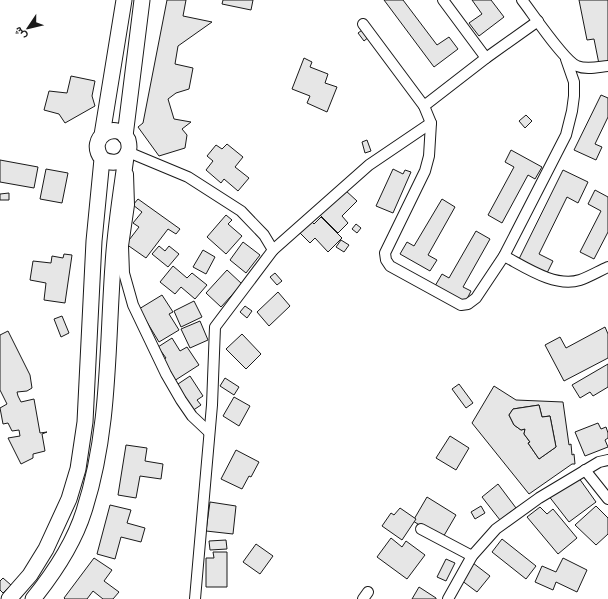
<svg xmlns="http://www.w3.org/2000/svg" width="608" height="599" viewBox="0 0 608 599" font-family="'DM Sans',Vazirmatn,sans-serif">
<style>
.building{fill:#e6e6e6;stroke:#1a1a1a;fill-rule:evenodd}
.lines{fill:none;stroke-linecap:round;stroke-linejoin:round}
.street-casing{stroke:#1a1a1a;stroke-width:12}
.secondary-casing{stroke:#1a1a1a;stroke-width:17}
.street{stroke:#fff;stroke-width:10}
.secondary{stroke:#fff;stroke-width:15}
</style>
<rect width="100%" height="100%" fill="#fff"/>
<g class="building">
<polygon points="167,0 186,0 183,16 212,22 178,46 175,64 193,68 189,89 176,93 168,99 174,119 191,122 182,129 187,135 185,148 159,156 138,127 143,123"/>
<polygon points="223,0 253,0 251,10 222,4"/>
<polygon points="384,0 403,0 437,45 449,37 458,49 434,67"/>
<polygon points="472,0 491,0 504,17 479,36 469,23 482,14"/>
<polygon points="579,0 608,0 608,62 599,64 594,39 587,40"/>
<polygon points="365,28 370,36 364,41 358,33"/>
<polygon points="304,58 312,62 310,67 328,74 325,83 337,87 327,112 307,103 310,96 292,89"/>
<polygon points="71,76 95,81 92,96 95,106 65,123 59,114 44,110 49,91 67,93"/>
<polygon points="601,95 608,98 608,117 595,144 602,147 596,160 574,150"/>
<polygon points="526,115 532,121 525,128 519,121"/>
<polygon points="367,140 371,151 365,153 362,142"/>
<polygon points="227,144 243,157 235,167 249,178 238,191 224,179 221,183 206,170 213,161 207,156 216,145 222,149"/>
<polygon points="511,150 542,167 535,179 528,175 502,223 488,215 514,167 505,162"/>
<polygon points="0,160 38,167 34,188 0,182"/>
<polygon points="46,169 68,173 62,203 40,199"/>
<polygon points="393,169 403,174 405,170 411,172 393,213 376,206"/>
<polygon points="563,170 588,182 578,203 567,197 539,254 553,261 546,275 518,261"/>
<polygon points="345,190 357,201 342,216 348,223 338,233 320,215"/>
<polygon points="595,190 608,197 608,232 594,259 580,252 601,211 588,204"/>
<polygon points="9,193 9,200 0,200 0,194"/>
<polygon points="138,199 180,229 176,234 168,229 146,258 126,244 139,227 133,223 142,212 133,205"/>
<polygon points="442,199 455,207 428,255 437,260 430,271 400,254 407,242 414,246"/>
<polygon points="226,215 232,220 228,224 242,236 226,254 207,237"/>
<polygon points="321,217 342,238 328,252 315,238 310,243 300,233 312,222 314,224"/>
<polygon points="356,224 361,228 357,233 352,229"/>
<polygon points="476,231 490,239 463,287 471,291 465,303 435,286 442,274 449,278"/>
<polygon points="341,240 349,245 344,252 336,247"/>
<polygon points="243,242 260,255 246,273 230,260"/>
<polygon points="159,246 165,251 169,246 179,254 168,267 152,254"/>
<polygon points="203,250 215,257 206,274 193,267"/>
<polygon points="64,254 72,255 65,303 44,300 46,283 30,280 33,261 51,263 52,256 63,258"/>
<polygon points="173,266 187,278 192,273 207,285 195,299 181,287 175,294 160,282"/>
<polygon points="227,270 242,284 221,307 206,293"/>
<polygon points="275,273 282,281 277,285 270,277"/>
<polygon points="278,292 290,306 269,326 257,312"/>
<polygon points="162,295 173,312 169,314 179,330 159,342 139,309"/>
<polygon points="194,301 202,317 181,327 174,311"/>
<polygon points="245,306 252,311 247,318 240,312"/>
<polygon points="62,316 69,333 61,337 54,319"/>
<polygon points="200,321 208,340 190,348 181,329"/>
<polygon points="605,327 608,334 608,358 564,381 545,345 560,337 566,348"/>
<polygon points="8,331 30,375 32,388 27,391 17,392 18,396 21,402 34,399 40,433 47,432 42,434 45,451 33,454 33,458 21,464 8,438 20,436 19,430 12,431 8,423 3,424 0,408 7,404 0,390 0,335"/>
<polygon points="242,334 261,354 246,369 226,349"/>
<polygon points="172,338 180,351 187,347 199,365 174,381 161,361 166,358 158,347"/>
<polygon points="608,364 608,387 593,396 590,392 580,398 572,385"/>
<polygon points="190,376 203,396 197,400 201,405 192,411 175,386"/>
<polygon points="225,378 239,387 234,395 220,386"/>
<polygon points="459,384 473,403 466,408 452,389"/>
<path d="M494 386 516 400 563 402 569 445 571 444 572 455 574 454 575 464H572L529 494 472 423ZM539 405 542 417 550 416 556 447 539 459 528 443 530 442 524 434 525 429 521 430 514 425 509 415 513 409Z"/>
<polygon points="234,397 250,406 239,426 223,416"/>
<polygon points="539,405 542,417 550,416 556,447 539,459 528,443 530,442 524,434 525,429 521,430 514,425 509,415 513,409"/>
<polygon points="598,423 601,429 606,427 608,433 608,438 605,440 608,447 585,456 575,432"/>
<polygon points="450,436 469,448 456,470 436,458"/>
<polygon points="126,445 147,448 145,461 163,464 161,479 140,476 136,498 118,495"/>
<polygon points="236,450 259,462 251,477 249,476 242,489 221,479"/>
<polygon points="576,474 596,502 569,522 548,495"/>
<polygon points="498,484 516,508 500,520 482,497"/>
<polygon points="427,497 456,515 442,539 413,521"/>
<polygon points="210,502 236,506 233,534 206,531"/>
<polygon points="110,505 131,510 127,523 145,528 141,542 121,537 115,559 97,554"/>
<polygon points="481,506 485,513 475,519 471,512"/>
<polygon points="596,506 608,518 608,534 596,545 575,525"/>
<polygon points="540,507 547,514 553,509 577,538 558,554 527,517"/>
<polygon points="400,508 416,519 402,540 382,526 391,513 394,515"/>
<polygon points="391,538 402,547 406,541 425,555 407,579 377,557"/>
<polygon points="502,539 536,566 526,579 492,552"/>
<polygon points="226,540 227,549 210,550 209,541"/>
<polygon points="256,544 273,556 260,574 243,562"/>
<polygon points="213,552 227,552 227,587 206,587 206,558 214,558"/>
<polygon points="94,558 112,570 104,581 119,592 113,599 103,599 93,591 87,599 65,599 64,598"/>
<polygon points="563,558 587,570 577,592 556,582 553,590 535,582 542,566 556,572"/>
<polygon points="446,559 455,563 446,581 437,577"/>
<polygon points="473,563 490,576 477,592 461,580"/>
<polygon points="3,578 11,585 3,593 0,590 0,581"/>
<polygon points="419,587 436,598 436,599 412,599"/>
</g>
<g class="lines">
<g class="street-casing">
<g id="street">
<polyline points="443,0 486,58"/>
<path d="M522 0C533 14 564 61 577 66 586 70 598 67 608 66"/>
<polyline points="363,24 424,106 431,123 429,156 425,171 385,253 386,260 390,266 461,305 468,304 476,298 504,256 566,135 572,111 574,96 574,82 566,59"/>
<polyline points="424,106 486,58 538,21"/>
<polyline points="128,152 188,177 241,211 264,235 273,250"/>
<polyline points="128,174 129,205 123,246 124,273 133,305 166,374 181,400 192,416 209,432"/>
<path d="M504 256C525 267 555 288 580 280 589 277 599 271 608 267"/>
<polyline points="585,470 608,499"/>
<polyline points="421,529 472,556"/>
<polyline points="195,599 212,405 215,327 273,250 369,165 431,123"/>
<polyline points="363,599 368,592"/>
<polyline points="448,599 472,556 496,529 539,498 599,462 608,460"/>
</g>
</g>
<g class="secondary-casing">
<g id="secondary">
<polyline points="102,135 124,0"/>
<polyline points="125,136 142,0"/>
<path d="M9 599 30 575 46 549 69 499 78 469 85 422 94 241 102 159C85 137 118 119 128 140 129 144 130 148 128 152 124 164 111 164 102 159"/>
<path d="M33 599C54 573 74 543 84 511 110 431 107 347 113 265 115 229 121 193 126 157"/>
</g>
</g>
<use href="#street" class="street"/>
<use href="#secondary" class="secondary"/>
</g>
<g transform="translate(28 28) rotate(235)" stroke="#ffffff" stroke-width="3" paint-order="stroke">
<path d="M0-3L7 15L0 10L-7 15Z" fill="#1a1a1a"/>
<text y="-6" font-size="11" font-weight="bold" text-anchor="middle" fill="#1a1a1a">ش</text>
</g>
</svg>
